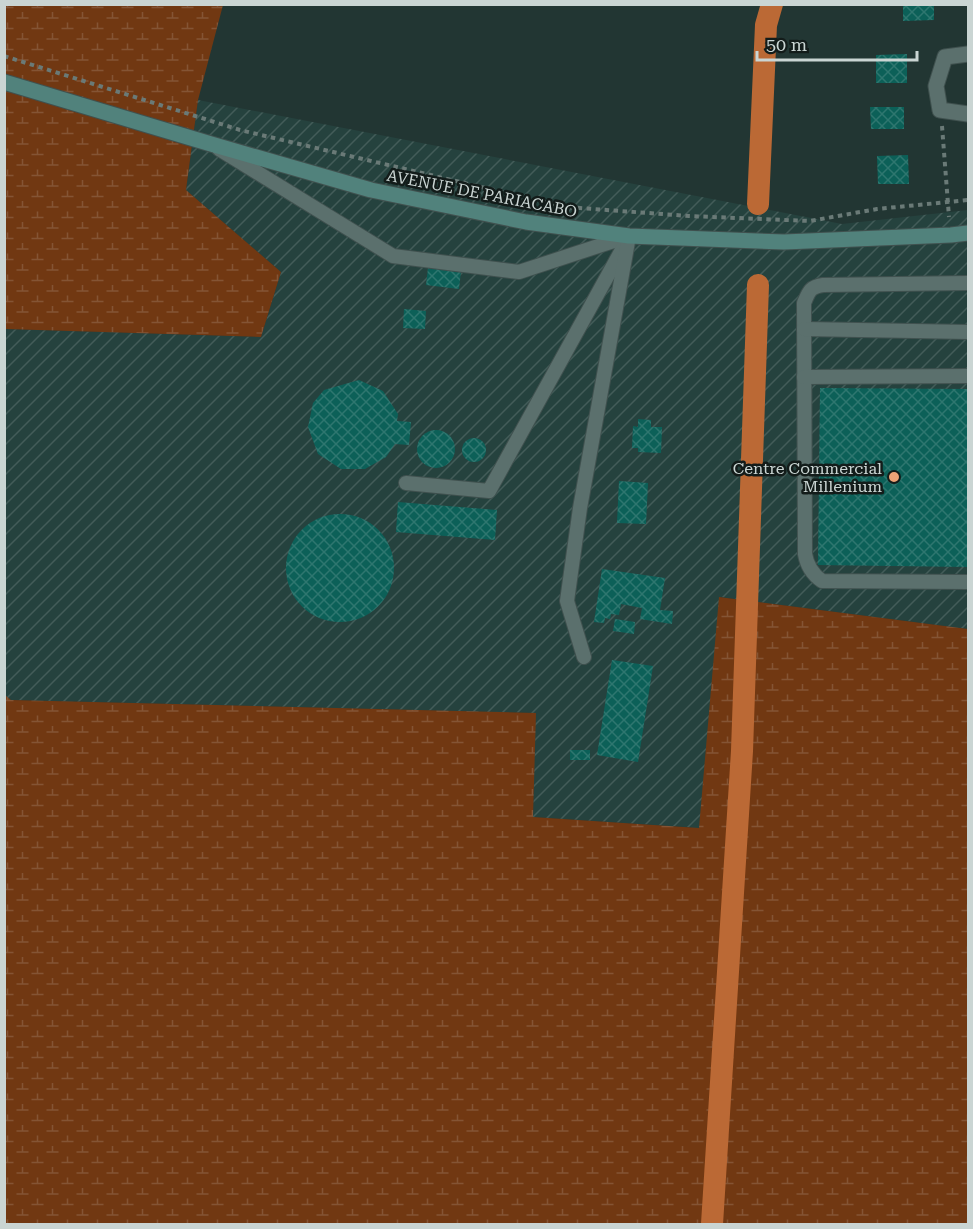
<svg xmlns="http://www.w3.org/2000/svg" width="973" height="1229" viewBox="0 0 973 1229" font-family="'Roboto Serif',serif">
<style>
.industrial{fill:url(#industrial-furrows)}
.wetland{fill:url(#wetland-marsh)}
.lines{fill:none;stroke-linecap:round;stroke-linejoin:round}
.canal{stroke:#bb6935;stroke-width:22}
.building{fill:url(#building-cross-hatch)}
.service-casing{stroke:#40514f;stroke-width:16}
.minor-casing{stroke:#40514f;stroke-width:17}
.secondary-casing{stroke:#40514f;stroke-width:17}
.path{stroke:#6a7a77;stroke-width:4;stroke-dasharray:4.5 4.5;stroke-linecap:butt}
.service{stroke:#5b706d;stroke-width:14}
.minor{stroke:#5b706d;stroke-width:15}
.secondary{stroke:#51827c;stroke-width:15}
.poi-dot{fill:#efa377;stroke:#131c1a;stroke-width:2}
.labels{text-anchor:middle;stroke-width:5;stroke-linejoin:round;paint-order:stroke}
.street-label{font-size:16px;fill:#cad5d3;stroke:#131c1a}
.poi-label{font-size:16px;fill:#cad5d3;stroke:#131c1a;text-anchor:end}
</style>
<defs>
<pattern id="industrial-furrows" width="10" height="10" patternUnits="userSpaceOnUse" patternTransform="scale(1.5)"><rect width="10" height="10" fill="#25423e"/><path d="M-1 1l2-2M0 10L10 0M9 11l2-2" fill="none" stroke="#435c59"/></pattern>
<pattern id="wetland-marsh" width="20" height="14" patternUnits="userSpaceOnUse" patternTransform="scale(1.5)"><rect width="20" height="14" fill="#713812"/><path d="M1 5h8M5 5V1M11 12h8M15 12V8" fill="none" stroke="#845434"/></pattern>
<pattern id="building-cross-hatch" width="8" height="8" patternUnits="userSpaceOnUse" patternTransform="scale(1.5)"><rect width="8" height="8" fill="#0c6058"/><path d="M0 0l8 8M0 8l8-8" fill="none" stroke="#2e766f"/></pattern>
</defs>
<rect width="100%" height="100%" fill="#223633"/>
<polygon class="industrial" points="198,100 842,224 968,210 968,629 720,597 700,828 533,817 535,713 11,700 4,695 4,329 261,337 281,272 186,190"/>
<g class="wetland">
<polygon points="5,5 223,5 198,100 186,190 281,272 261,337 5,329"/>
<polygon points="719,597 968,629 968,1224 5,1224 5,695 11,700 536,713 533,817 699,828"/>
</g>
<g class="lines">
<g class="canal">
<polyline points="758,204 766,25 772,4"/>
<polyline points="712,1224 742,751 758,285"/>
</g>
</g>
<g class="building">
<polygon points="903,4 934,4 934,20 903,21"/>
<polygon points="907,54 907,83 876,83 876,55"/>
<polygon points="870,107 904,107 904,129 871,129"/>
<polygon points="908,155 909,184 878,184 877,156"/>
<polygon points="428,268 461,271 459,289 426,285"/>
<polygon points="404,309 426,311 425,329 403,328"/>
<polygon points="359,380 383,391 398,414 397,421 411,422 409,445 395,444 386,457 365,469 341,469 318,454 308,427 313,403 324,390"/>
<polygon points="820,388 968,389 968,567 818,565"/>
<polygon points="638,419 651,420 651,427 662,427 661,453 638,452 638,448 632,448 633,426 638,427"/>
<circle cx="436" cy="449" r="19"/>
<circle cx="474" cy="450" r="12"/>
<polygon points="619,481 648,483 646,524 617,523"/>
<polygon points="398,502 497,510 495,540 396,532"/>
<circle cx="340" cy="568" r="54"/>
<polygon points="602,569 665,578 660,610 673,611 672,624 640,619 642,608 621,604 619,615 611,614 610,619 605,618 604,623 594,622"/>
<polygon points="615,619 635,622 634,634 613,631"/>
<polygon points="612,660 653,666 638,762 597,755"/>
<rect x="570" y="750" width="20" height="10"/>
</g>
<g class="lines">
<g class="service-casing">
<g id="service">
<polyline points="219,149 393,256 519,272 629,236"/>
<path d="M968 283 823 285C810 287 809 291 804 303L805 554C807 566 812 574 822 581L968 582"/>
<polyline points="804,329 968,332"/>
<polyline points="804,377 968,376"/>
<polyline points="406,483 489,491 624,246"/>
<polyline points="584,657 567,601 580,508 629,236"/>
</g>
</g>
<g class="minor-casing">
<polyline id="minor" points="968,54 945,57 936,86 940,110 968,114"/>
</g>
<g class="secondary-casing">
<polyline id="secondary" points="4,82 211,144 371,190 526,222 629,236 784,242 951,235 968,233"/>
</g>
<g class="path">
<polyline points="4,56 240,130 566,207 689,216 810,221 877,209 968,200"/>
<polyline points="942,126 949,217"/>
</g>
<use href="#service" class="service"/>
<use href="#minor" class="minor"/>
<use href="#secondary" class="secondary"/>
</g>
<circle class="poi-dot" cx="894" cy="477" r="6"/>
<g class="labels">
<g class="street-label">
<text transform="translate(482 193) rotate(11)" y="6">AVENUE DE PARIACABO</text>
</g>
<g class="poi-label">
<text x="882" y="474">Centre Commercial<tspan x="882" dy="18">Millenium</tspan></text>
</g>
</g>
<rect width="973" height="1229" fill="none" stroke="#cad5d3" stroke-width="12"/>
<path d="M757 51v9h160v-9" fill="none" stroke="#cad5d3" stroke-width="3"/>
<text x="766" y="51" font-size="18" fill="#cad5d3" stroke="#131c1a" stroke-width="4.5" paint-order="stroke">50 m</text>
</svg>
